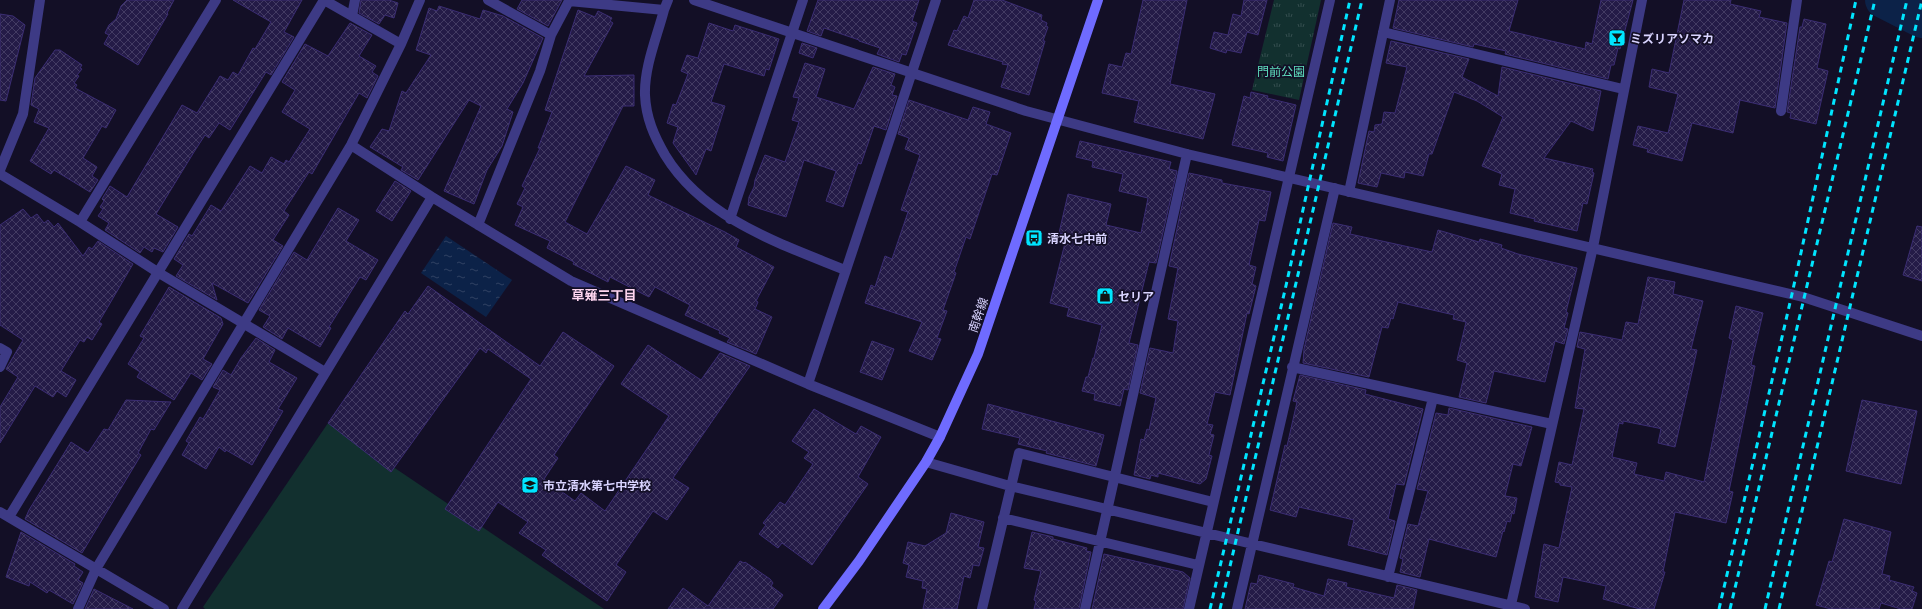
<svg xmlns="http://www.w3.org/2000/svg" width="1922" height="609" font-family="Mulish,'Noto Sans JP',sans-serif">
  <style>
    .grass { fill: #12302f }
    .park { fill: url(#park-tufts) }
    .water { fill: url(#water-ripples) }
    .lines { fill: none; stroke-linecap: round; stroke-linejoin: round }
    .river { stroke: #0c2248; stroke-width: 36 }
    .building { fill: url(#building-cross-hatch); stroke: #3b2d73 }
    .street { stroke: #3d3a85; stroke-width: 10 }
    .secondary { stroke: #6f6bff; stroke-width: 10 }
    .rail { stroke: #00e5ff; stroke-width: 3; stroke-dasharray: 6 5; stroke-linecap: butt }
    .labels { text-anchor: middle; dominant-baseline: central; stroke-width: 3.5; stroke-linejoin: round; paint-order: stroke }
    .poi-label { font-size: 12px; font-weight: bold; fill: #d9d4ff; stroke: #130f26; text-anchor: start }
    .park-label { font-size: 12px; fill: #5fe0c0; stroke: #130f26 }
    .street-label { font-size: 12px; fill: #d9d4ff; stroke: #130f26 }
    .neighbourhood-label { font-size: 13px; font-weight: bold; fill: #ffd6f0; stroke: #130f26 }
  </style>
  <defs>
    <pattern id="park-tufts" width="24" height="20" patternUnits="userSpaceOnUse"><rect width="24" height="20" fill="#12302f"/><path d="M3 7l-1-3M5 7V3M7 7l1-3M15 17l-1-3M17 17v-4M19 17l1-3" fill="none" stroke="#344d4e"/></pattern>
    <pattern id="water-ripples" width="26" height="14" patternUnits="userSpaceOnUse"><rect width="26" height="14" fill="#0c2248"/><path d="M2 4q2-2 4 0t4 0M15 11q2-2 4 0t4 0" fill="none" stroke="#2f4163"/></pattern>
    <pattern id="building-cross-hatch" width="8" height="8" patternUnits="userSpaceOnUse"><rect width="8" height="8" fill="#241b47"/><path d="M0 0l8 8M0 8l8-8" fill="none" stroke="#433b63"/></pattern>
  </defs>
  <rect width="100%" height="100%" fill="#130f26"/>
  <path class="grass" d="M328 423 604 609H205L203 607Z"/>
  <path class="park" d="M1274 0H1321L1299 100 1252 90Z"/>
  <path class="water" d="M446 236 512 280 486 317 421 273Z"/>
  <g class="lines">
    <path class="river" d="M1883 0 1922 20"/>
  </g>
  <path class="building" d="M127 0H174L167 13 168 14 138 65 104 44 109 35 105 33 109 25 116 19 121 6Z
    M233 0H302L284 32 294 37 271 75 266 72 230 130 219 123 209 138 205 135 194 152 156 214 178 227 163 252 154 248 152 252 144 247 140 253 105 230 109 223 98 216 103 209 100 207 104 201 102 199 110 186 127 197 182 105 197 113 220 76 228 80 233 72 238 75 253 48 255 49 271 22Z
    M361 0H389L398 3 394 18 385 15 379 24 359 13Z
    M522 0H562L548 26 517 9Z
    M818 0H919L912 21 917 23 906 55 902 54 899 62 877 54 880 48 859 41V40L824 28 821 36 807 31Z
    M974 0H1002L1042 15 1041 20 1047 23 1046 26 1048 27 1043 41H1045L1029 95 1001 87 1008 65 1002 64 1003 62 948 45 954 30 957 31 964 16 968 18Z
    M1143 0H1187L1170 84 1215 94 1203 139 1134 122 1139 101 1102 93 1109 64 1122 67 1126 53 1131 54Z
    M1244 0H1267L1258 35 1247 32 1241 53 1227 50 1226 53 1210 48 1214 32 1228 35 1233 14 1241 16Z
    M1399 0H1518L1509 31 1585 49 1586 42 1592 44 1601 0H1633L1620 49 1618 48 1614 65H1611L1608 79 1505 54 1506 51 1474 44 1473 47 1393 28Z
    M1684 0H1731L1730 4 1761 11 1759 17 1787 23 1775 108 1740 100 1733 133 1692 123 1682 161 1647 152 1648 149 1633 145 1638 126 1668 133 1678 94 1649 87 1652 69 1669 73Z
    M439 6 480 19 483 10 503 16 543 38 523 83 507 109 513 112 502 146 487 170 474 204 444 191 481 106 469 100 418 180 401 170 403 167 370 147 382 129 389 131 402 91 406 93 431 55 416 50 429 8 437 11Z
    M578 10 595 17 598 11 612 18 610 21 613 23 584 76 634 75V106H623L565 222 587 234 626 166 655 180 648 195 725 232 739 240 736 247 774 267 756 301 758 302 755 309 772 317 756 354 727 342 730 338 719 333 720 331 685 315 690 305 655 287 649 297 610 277 608 282 573 264 574 262 547 248 550 241 515 225 523 207 517 204 525 188 522 186 540 148H538L552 112 545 110Z
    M0 14 13 16 25 25 6 101 0 100Z
    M1804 19 1826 24 1817 68 1828 71 1816 124 1790 118 1791 113 1787 112 1800 27H1802Z
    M350 23 372 35 359 56 376 66 372 72 378 76 367 98 359 93 312 174 309 172 284 211 289 215 273 240 283 246 248 303 212 283 217 300 176 276 183 265 174 259 189 234 192 236 211 205 221 211 250 166 262 173 271 157 284 164 286 160 289 162 310 129 282 112 295 90 282 82 305 44 328 56Z
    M709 23 733 31 735 25 779 39 769 70 766 69 764 76 724 64 711 102 725 106 711 151 706 149 696 175 673 143 678 127 667 123 673 104 676 105 688 74 681 71 687 55 698 58Z
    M1391 41 1469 59 1462 77 1498 96 1502 67 1601 91 1593 131 1571 121 1544 158 1593 169 1592 172 1594 173 1587 204 1583 203 1577 231 1542 223 1534 221 1535 219 1510 213 1515 189 1499 185 1502 174 1482 166 1503 117 1477 101 1454 92 1432 154H1429L1423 176 1405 172 1404 178 1381 173 1377 187 1358 183 1369 131 1374 132 1375 125 1382 124 1384 112 1395 113 1407 67 1386 63Z
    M802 43 817 48 813 58 799 53Z
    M55 50H60L82 65 80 68 82 69 77 75 79 76 74 83 77 85 75 88 116 110 106 128 102 126 83 158 97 167 92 176 98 180 90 192 54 170 51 174 30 161 49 128 34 122 39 109 31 105 35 78Z
    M805 63 825 69 816 97 854 109 873 67 895 74 891 85 895 87 892 95 897 96 886 130 874 126 861 164 858 163 843 207 826 201 836 171 804 160 786 217 748 205 749 197 754 187 755 180 765 155 785 162 799 122 792 120 799 98 793 97Z
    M1251 92 1268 96 1267 98 1296 105 1283 161 1267 157 1268 153 1232 145 1244 96 1250 98Z
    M909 100 968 120 973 107 990 112 986 124 1011 133 997 175 992 174 970 239 966 237 954 272 956 273 943 310 947 311 937 338 941 339 932 360 909 351 922 322 865 303 871 285 875 287 885 256 892 259 908 212 901 210 920 155 905 149 909 138 898 134Z
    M1080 141 1171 162 1169 169 1177 171 1156 263 1149 262 1129 343 1138 345 1128 390 1124 389 1120 406 1094 400 1095 394 1082 391 1086 377H1088L1093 358H1094L1102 325 1067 316 1069 308 1050 303 1067 235 1059 233 1068 194 1111 204 1106 225 1141 233 1148 198 1119 191 1123 174 1092 167 1093 161 1076 157Z
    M1189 173 1222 180V183L1271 192 1265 221 1259 220 1249 265 1256 267 1252 284 1256 286 1249 314 1247 313 1230 395 1215 392 1207 424 1213 425 1210 434 1214 435 1209 455 1212 456 1206 479 1200 484 1158 473V477L1151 475 1150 479 1134 475 1141 439 1144 440 1147 429 1149 430 1156 398 1140 393 1150 348 1173 353 1178 321 1168 319 1178 268 1169 266Z
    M395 181 411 191 392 221 376 211Z
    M338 208 359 220 346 241 378 260 366 280 360 277 329 327 331 328 320 347 288 328 282 339 263 327 270 316 259 310 294 252 307 260Z
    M23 209 31 218 37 214 44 223 48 220 54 227 58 223 83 256 89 247 92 249 98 241 133 264 99 322 102 324 92 340 87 337 84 342 80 340 61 371 76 380 66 397 57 391 53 397 35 386 0 443V407L18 377 6 369 23 340 0 325V225Z
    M1333 223 1352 227 1350 234 1432 252 1438 230 1479 242 1480 239 1502 245 1501 248 1518 254 1577 268 1566 312 1568 313 1564 328 1568 329 1564 344 1555 341 1545 382 1494 371 1486 403 1459 397 1467 363 1457 360 1466 322 1453 319 1454 315 1398 302 1393 319 1391 318 1388 328 1382 327 1369 377 1303 363 1304 349Z
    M1917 226 1922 227V281L1903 275Z
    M1648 277 1675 282 1673 294 1703 301 1691 349 1697 350 1675 447 1658 443 1661 429 1658 428 1623 421V424L1619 423 1612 457 1637 463 1634 474 1664 481 1666 472 1704 482 1733 340 1729 338 1736 306 1763 313 1751 365 1755 366 1729 491 1733 492 1726 523 1675 512 1663 572H1665L1654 609H1640L1603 599 1606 586 1563 577 1558 602 1535 597 1544 544 1559 548 1572 487 1560 485V483L1555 482 1559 462 1572 465 1584 409 1575 408 1585 349 1577 347 1580 332 1622 340 1626 322 1638 324Z
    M428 286 540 366 563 332 614 366 554 455 558 458 544 479 575 501 581 493 605 511 669 416 621 384 648 345 701 380 720 353 750 366 673 478 689 488 667 520 653 511 616 565 626 572 607 601 542 555 546 550 519 533 528 522 498 502 479 531 445 509 531 379 488 349 486 353 480 348 391 472 328 423 405 311 408 314Z
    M169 287 221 318 223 324 203 359 212 364 202 380 191 373 174 400 137 377 140 372 128 364 144 338 140 336Z
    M256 338 275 350 269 362 297 378 278 409 283 411 252 465 226 450 225 452 219 447 206 469 182 455 189 443 186 441 200 417 203 419 220 390 213 387 223 370 231 375 241 358Z
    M872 341 894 349 882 380 860 372Z
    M1300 375 1366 390 1365 394 1423 409 1404 485 1396 484 1388 519 1395 521 1387 555 1348 545 1354 520 1299 507 1296 517 1270 510 1285 445 1287 446 1297 402 1293 401Z
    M126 400 171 402 154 430 151 429 138 453 141 455 82 553 25 519 29 510 71 442 88 453 104 429 108 430Z
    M1862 400 1917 411 1901 484 1846 471Z
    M988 404 1104 435 1096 466 1046 453 1047 451 1018 444 1020 438 982 429Z
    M1449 408 1532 427 1521 466 1513 464 1505 496 1517 498 1514 514 1512 513 1510 522 1507 521 1504 532 1503 531 1496 557 1429 539 1420 577 1400 572 1403 559 1400 558 1408 524 1418 526 1428 491 1417 489 1436 413 1448 415Z
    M814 409 856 434 861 426 881 437 858 477 868 484 812 565 782 543 778 548 759 534 766 525 763 523 780 502 785 505 813 464 804 458 809 452 792 441Z
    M951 513 984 522 978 547 984 548 979 566 973 565 970 578 964 576 957 609H923L927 589 922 588 923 581 906 577 909 565 903 563 908 542 925 546 946 533Z
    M1844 519 1891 532 1882 574 1890 576 1889 580 1914 587 1912 591 1917 593 1912 609H1901L1881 603 1879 609H1831L1816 605 1829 561 1832 562Z
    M21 532 75 564 74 566 83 572 78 580 83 583 73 604 49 590 47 593 30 582 29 586 6 577Z
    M1032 532 1053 537V539L1087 548 1086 551 1091 552 1079 609H1034L1036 601 1034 600 1041 571 1024 568Z
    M1104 554 1183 572 1190 578 1183 609H1092Z
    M740 561 744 563 745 562 770 579 773 583 771 586 783 595 773 609H668L683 588 708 606Z
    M1259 575 1294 584 1293 587 1324 596 1328 579 1347 583 1346 587 1394 598 1397 585 1417 590 1413 609H1245L1251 583 1257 584Z
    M94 589 133 609H85Z"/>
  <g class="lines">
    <path class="street" d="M324 0 401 44
      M488 0 551 35
      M668 0 664 10C657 37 644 67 645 95 646 118 654 136 665 155 704 219 779 243 845 270
      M694 0 1026 111 1187 154 1803 297 1922 336
      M352 16 355 0
      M1383 32 1623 89
      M1781 111 1797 0
      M351 145 432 197 571 281 808 384 940 437
      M0 170 23 114 40 0
      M0 174 80 222 159 273 325 372
      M1349 192 1390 0
      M730 219 803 0
      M80 222 216 0
      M478 225 540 71 551 35 569 1 664 10
      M0 348 7 352 0 367
      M1292 367 1552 424
      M808 384 936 0
      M926 462 1010 486 1525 609
      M0 512 164 609
      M9 517 324 0
      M1003 518 1198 565
      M1388 577 1433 398
      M78 609 96 569 351 145 401 44 420 0
      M182 609 432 197
      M982 609 1019 453 1213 502
      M1085 609 1187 154
      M1189 609 1330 0
      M1237 609 1335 188
      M1510 609 1593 247 1642 0"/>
    <path class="secondary" d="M823 609 859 561 926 462 940 437 978 354 1098 0"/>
    <path class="rail" d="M1210 609 1285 290 1350 0
      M1220 609 1362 0
      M1719 609 1792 294 1856 0
      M1730 609 1875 0
      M1765 609 1907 0
      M1779 609 1922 0"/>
  </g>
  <defs>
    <g id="bar-square" transform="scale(0.9)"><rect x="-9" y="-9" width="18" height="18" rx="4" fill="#00e5ff" stroke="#130f26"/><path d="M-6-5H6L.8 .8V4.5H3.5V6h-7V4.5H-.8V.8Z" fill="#111"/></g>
    <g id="bus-square" transform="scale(0.9)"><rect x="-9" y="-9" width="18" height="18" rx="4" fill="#00e5ff" stroke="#130f26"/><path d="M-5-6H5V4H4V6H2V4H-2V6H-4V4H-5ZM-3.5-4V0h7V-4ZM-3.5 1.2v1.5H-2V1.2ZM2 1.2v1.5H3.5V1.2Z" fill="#111"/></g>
    <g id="shop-square" transform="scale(0.9)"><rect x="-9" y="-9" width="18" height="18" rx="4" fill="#00e5ff" stroke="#130f26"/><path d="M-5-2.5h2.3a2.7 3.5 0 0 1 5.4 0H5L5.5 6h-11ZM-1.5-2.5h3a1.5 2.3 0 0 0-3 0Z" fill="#111"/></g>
    <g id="school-square" transform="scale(0.9)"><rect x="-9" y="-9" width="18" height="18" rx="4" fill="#00e5ff" stroke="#130f26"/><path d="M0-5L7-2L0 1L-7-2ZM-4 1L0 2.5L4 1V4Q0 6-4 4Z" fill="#111"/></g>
  </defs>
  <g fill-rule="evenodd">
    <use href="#bar-square" x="1617" y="38"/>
    <use href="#bus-square" x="1034" y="238"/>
    <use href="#shop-square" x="1105" y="296"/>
    <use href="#school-square" x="530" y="485"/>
  </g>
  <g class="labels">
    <g class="poi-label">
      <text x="1630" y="38">ミズリアソマカ</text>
      <text x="1047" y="238">清水七中前</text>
      <text x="1118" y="296">セリア</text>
      <text x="543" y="485">市立清水第七中学校</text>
    </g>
    <g class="park-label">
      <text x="1281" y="71">門前公園</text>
    </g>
    <g class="street-label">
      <text transform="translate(978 315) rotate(-71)">南幹線</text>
    </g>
    <g class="neighbourhood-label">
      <text x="604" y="295">草薙三丁目</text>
    </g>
  </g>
</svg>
